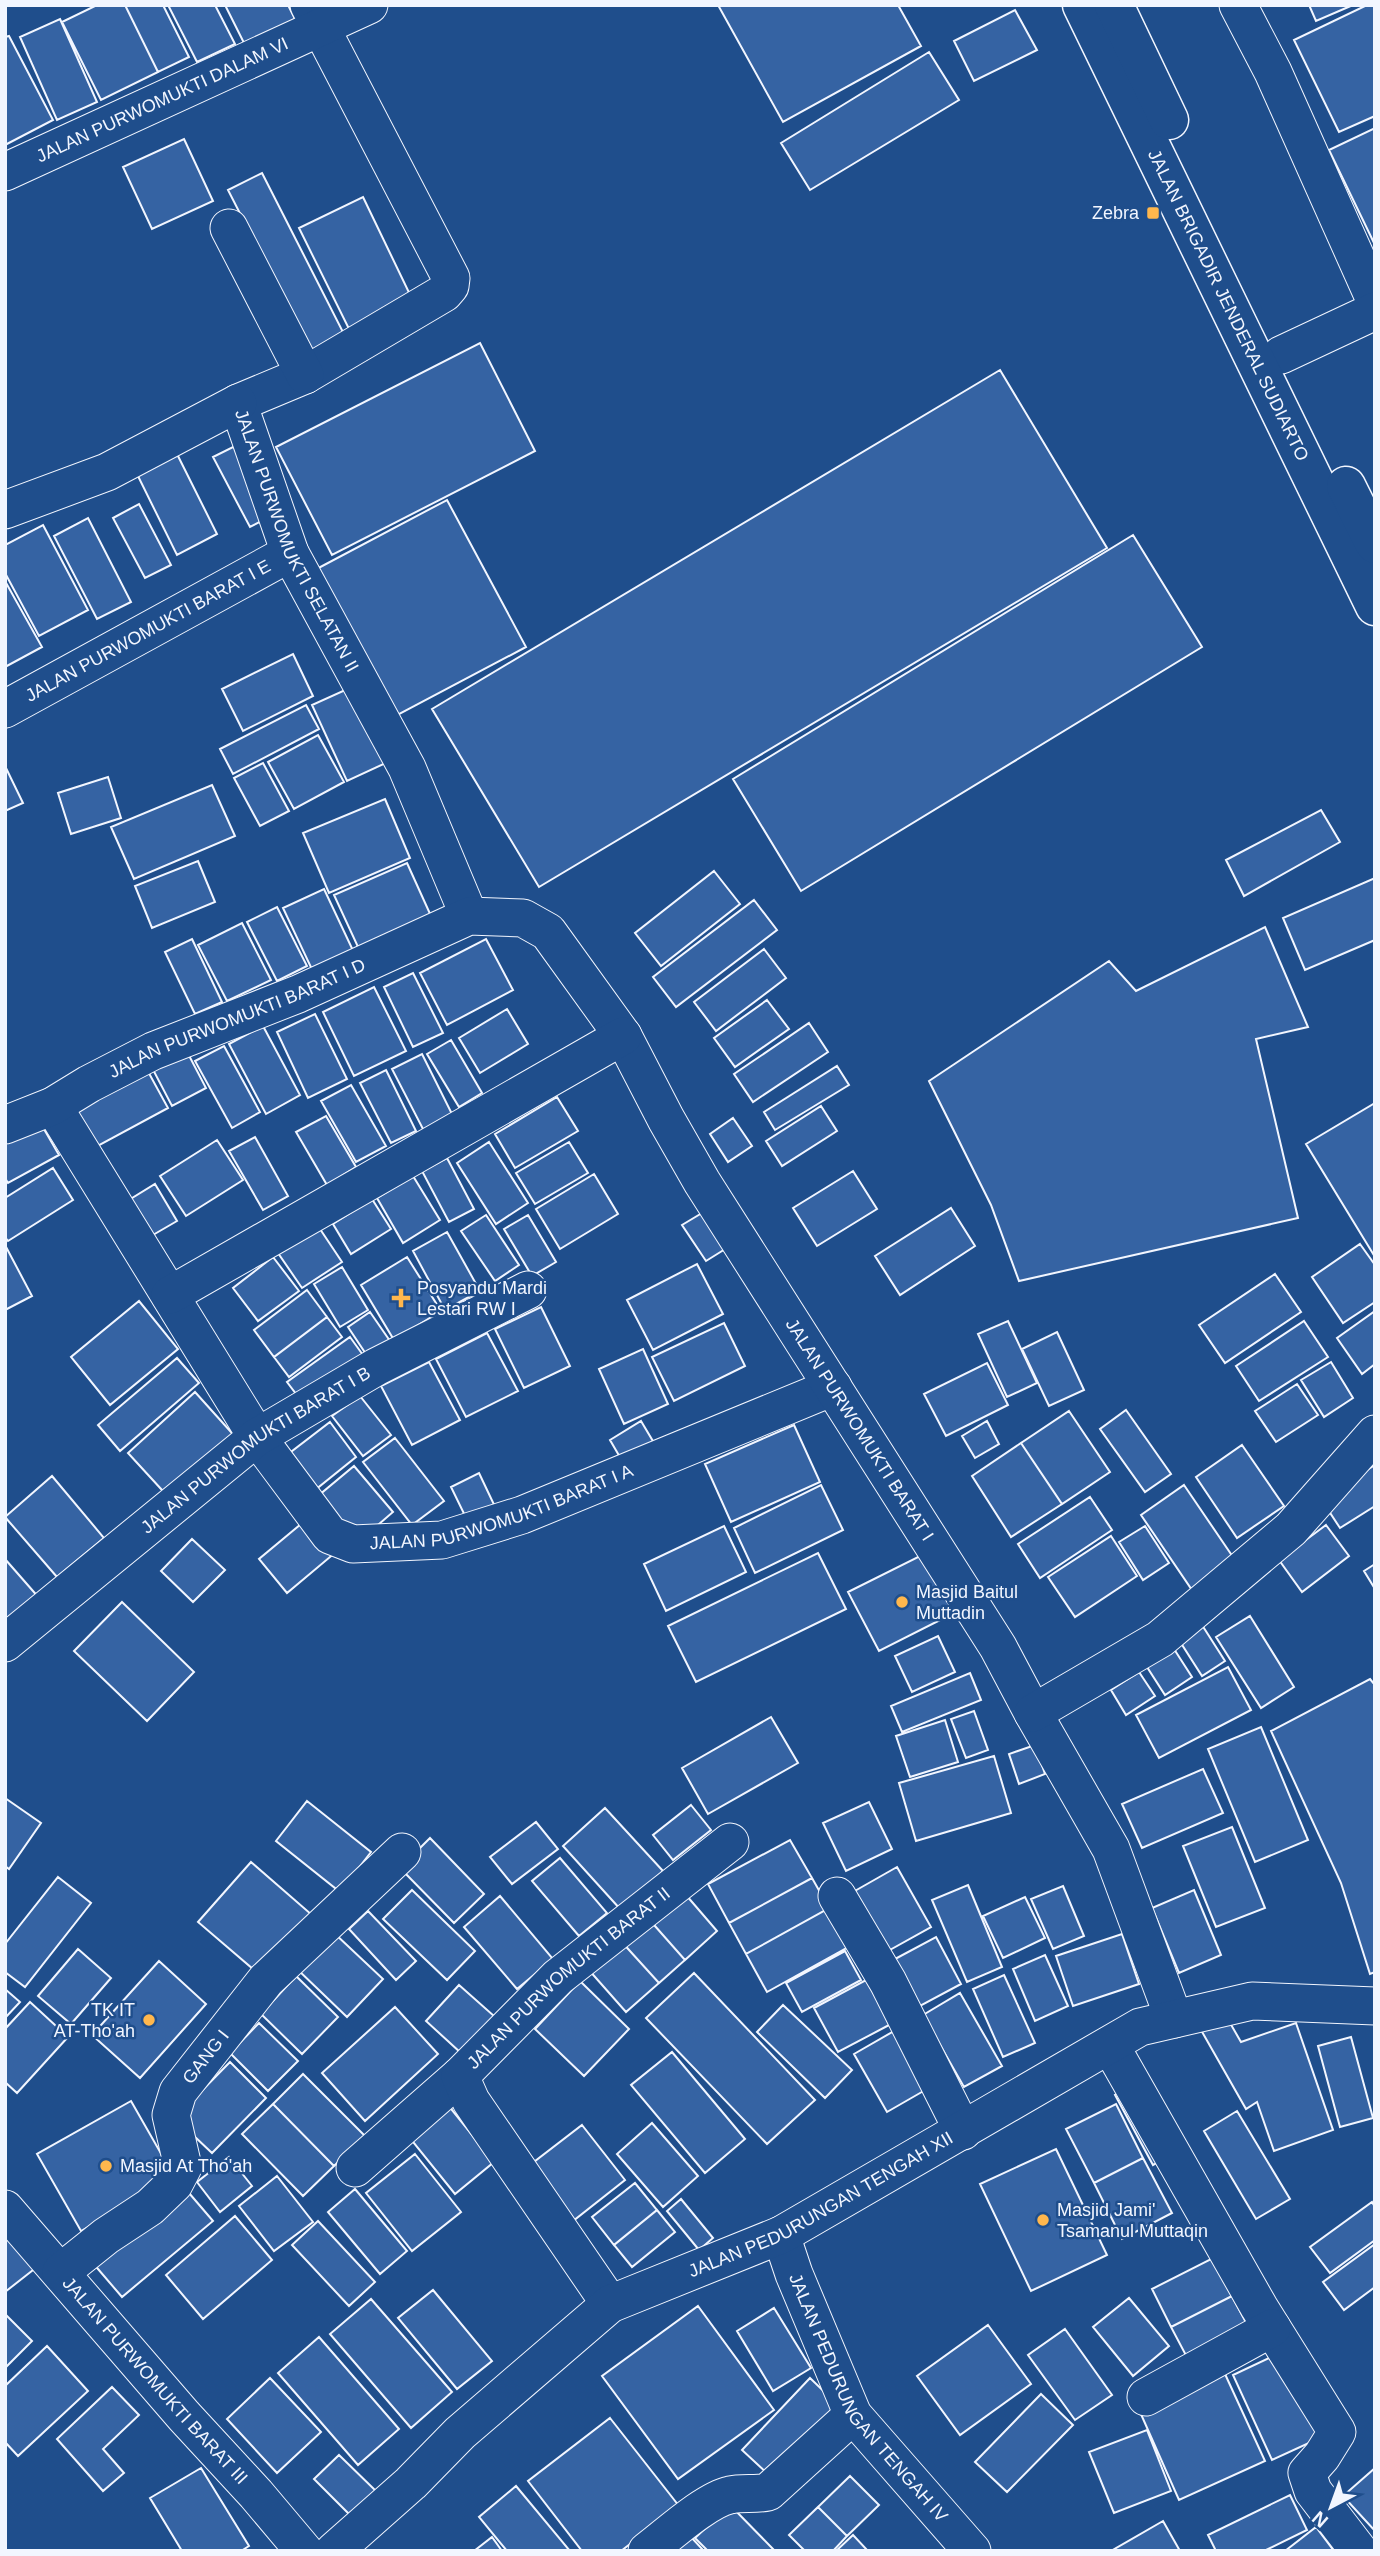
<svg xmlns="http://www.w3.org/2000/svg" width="1380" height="2556" font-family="Helvetica,sans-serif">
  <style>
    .building { fill: #3563a3; stroke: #f2f6ff; stroke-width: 2 }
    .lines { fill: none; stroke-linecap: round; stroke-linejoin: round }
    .minor-casing { stroke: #f2f6ff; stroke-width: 39 }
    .primary-casing { stroke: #f2f6ff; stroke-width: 41 }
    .minor { stroke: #1f4e8c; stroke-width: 37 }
    .primary { stroke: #1f4e8c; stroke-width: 38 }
    .poi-dot { fill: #ffb74d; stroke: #1f4e8c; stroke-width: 2.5 }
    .labels { text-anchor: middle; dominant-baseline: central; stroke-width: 5; stroke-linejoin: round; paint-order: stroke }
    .street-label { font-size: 18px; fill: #f2f6ff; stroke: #1f4e8c }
    .poi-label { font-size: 18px; fill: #f2f6ff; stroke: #1f4e8c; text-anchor: start }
  </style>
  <rect width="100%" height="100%" fill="#1f4e8c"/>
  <path class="building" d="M97 5H125L158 72 101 100 62 22Z
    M125 5H163L189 57 158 72Z
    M168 5H215L235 44 197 62Z
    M225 5H288L301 31 250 55Z
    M718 5H898L921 46 783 122Z
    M1309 5H1353L1316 21Z
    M1367 5H1375V116L1339 132 1294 40Z
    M1015 10 1037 50 974 81 954 41Z
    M60 19 97 102 57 120 20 37Z
    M9 36 53 120 5 145V37Z
    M929 52 959 100 810 190 781 143Z
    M1375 128V245L1329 150Z
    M184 139 213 201 152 229 123 167Z
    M262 173 346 338 313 356 228 190Z
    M363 197 415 305 352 335 299 228Z
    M480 343 535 451 332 555 276 447Z
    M1000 370 1107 548 539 887 432 709Z
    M235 446 273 515 250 527 213 457Z
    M174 448 217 534 177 555 134 468Z
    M447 500 526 647 388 720 309 573Z
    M139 504 171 565 145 578 113 518Z
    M88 518 131 602 97 619 54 536Z
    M43 525 88 610 39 636 5 573V545Z
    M1133 535 1202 647 801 891 733 779Z
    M5 581 42 647 5 667Z
    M293 654 313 696 243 731 222 689Z
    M354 686 390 761 347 781 312 705Z
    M306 705 319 729 233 774 220 749Z
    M318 735 344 782 294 809 268 762Z
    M263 763 289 811 260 826 234 778Z
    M5 766 23 803 5 811Z
    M108 777 121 818 71 834 58 793Z
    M212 785 235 836 134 879 111 827Z
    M385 799 410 858 329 893 303 833Z
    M1321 810 1340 842 1244 896 1226 860Z
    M198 861 215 902 152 928 135 886Z
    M407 863 436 927 364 960 334 895Z
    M714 871 740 904 661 966 635 933Z
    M1375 878V940L1305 970 1283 918Z
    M324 889 357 959 316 978 283 908Z
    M754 900 777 930 676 1007 653 977Z
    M277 907 307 966 277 981 247 922Z
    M242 923 271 980 227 1001 198 945Z
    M1265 927 1308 1027 1256 1039 1298 1218 1019 1281 991 1205 929 1081 1109 961 1136 991Z
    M192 939 222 1002 195 1014 165 952Z
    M486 939 513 990 447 1025 420 973Z
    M764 949 786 978 716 1031 694 1002Z
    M413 973 443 1033 413 1047 384 987Z
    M374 987 406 1051 354 1076 323 1012Z
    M767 1000 789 1029 735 1067 714 1038Z
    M507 1009 528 1044 480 1073 459 1038Z
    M315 1014 347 1079 308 1098 277 1032Z
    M809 1023 828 1052 753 1102 734 1074Z
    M263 1026 300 1095 266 1114 229 1044Z
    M451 1040 482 1093 459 1107 427 1054Z
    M183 1044 206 1088 172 1106 149 1062Z
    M224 1046 260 1112 232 1128 195 1061Z
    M422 1054 453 1116 424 1131 392 1069Z
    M145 1066 168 1108 94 1148 71 1106Z
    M837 1066 849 1085 775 1130 764 1112Z
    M386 1070 416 1131 391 1143 360 1083Z
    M351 1085 386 1146 356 1162 321 1101Z
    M557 1097 578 1131 515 1168 495 1134Z
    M1375 1103V1257L1306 1144Z
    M821 1106 837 1131 782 1166 766 1141Z
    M326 1116 356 1167 327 1185 296 1132Z
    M37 1117 59 1155 8 1183 5 1178V1135Z
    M733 1118 752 1146 728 1162 710 1134Z
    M255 1137 288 1196 263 1210 229 1151Z
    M217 1140 243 1180 186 1216 160 1176Z
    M489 1142 528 1203 496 1224 457 1163Z
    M569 1142 588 1173 535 1204 516 1173Z
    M447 1158 474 1209 449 1222 422 1171Z
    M53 1168 73 1200 8 1241 5 1237V1198Z
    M853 1171 877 1209 817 1246 793 1208Z
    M594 1174 618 1214 560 1249 536 1209Z
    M413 1176 440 1220 403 1243 377 1198Z
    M155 1184 177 1221 146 1239 124 1203Z
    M372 1199 391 1229 351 1254 333 1224Z
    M951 1208 975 1246 900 1295 875 1256Z
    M707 1210 730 1246 706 1261 682 1225Z
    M486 1215 519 1265 495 1281 461 1231Z
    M528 1215 556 1262 532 1276 504 1229Z
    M318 1226 342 1262 302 1288 278 1253Z
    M447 1232 480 1291 445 1310 413 1251Z
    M1360 1244 1375 1265V1302L1343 1323 1312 1277Z
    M5 1245 32 1296 5 1310Z
    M273 1257 299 1291 258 1321 233 1288Z
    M407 1257 441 1311 394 1340 361 1285Z
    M697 1264 723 1314 653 1350 627 1300Z
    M342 1267 368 1310 340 1327 314 1284Z
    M1275 1274 1301 1312 1225 1363 1199 1325Z
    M307 1290 327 1317 274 1357 254 1330Z
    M139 1301 178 1349 110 1405 71 1357Z
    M541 1307 570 1366 524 1388 495 1329Z
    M1375 1311V1364L1362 1374 1337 1338Z
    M370 1312 390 1341 368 1357 348 1327Z
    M327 1317 342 1337 289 1377 274 1357Z
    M1008 1321 1037 1383 1007 1397 978 1334Z
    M1304 1321 1328 1357 1259 1401 1236 1366Z
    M724 1323 745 1366 674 1401 652 1357Z
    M1057 1332 1084 1390 1049 1406 1022 1349Z
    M487 1333 518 1391 466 1417 436 1359Z
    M350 1337 368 1362 306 1407 287 1382Z
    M643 1349 668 1404 624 1424 599 1369Z
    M177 1358 199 1383 120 1451 98 1425Z
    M429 1362 460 1420 412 1445 381 1386Z
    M1331 1362 1353 1398 1324 1417 1301 1380Z
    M987 1363 1008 1405 946 1436 924 1394Z
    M1297 1384 1318 1415 1276 1442 1255 1411Z
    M195 1392 240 1442 173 1502 128 1453Z
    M360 1396 391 1435 363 1456 332 1416Z
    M1126 1410 1171 1474 1145 1492 1100 1429Z
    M1069 1411 1110 1472 1062 1504 1021 1443Z
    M641 1421 660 1453 628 1471 610 1440Z
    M987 1421 999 1444 975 1458 962 1436Z
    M330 1422 356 1457 315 1490 287 1455Z
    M794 1425 820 1482 731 1522 705 1464Z
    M395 1438 444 1501 412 1525 363 1462Z
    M1021 1443 1062 1504 1011 1537 972 1476Z
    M1242 1445 1284 1506 1237 1538 1196 1477Z
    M1375 1465V1506L1340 1528 1321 1499Z
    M354 1466 393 1512 357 1543 318 1496Z
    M479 1473 498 1513 470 1526 451 1487Z
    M52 1476 104 1538 57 1577 5 1517Z
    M821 1485 843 1530 755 1573 734 1528Z
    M1184 1485 1235 1560 1192 1590 1141 1515Z
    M1090 1497 1112 1530 1040 1578 1018 1544Z
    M307 1519 336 1552 287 1593 259 1559Z
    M1326 1525 1349 1556 1302 1592 1279 1560Z
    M724 1526 746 1572 666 1611 644 1564Z
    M1145 1526 1169 1563 1143 1580 1119 1542Z
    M1111 1536 1137 1576 1075 1617 1048 1577Z
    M192 1539 225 1570 193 1602 161 1571Z
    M818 1553 846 1609 696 1682 668 1626Z
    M926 1553 956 1612 879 1651 848 1592Z
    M5 1559 40 1599 5 1629Z
    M1375 1564V1589L1364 1571Z
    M122 1602 194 1672 147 1721 74 1651Z
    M1250 1616 1294 1687 1261 1708 1216 1637Z
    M1202 1625 1225 1661 1202 1676 1179 1640Z
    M938 1636 955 1672 912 1692 895 1656Z
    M1174 1649 1192 1677 1165 1695 1147 1667Z
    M1228 1667 1251 1710 1159 1758 1136 1715Z
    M1139 1672 1155 1696 1126 1715 1111 1690Z
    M970 1673 981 1700 902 1732 891 1706Z
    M1370 1679 1375 1685V1972L1370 1974 1341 1883 1271 1731Z
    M974 1711 988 1750 966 1758 951 1719Z
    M771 1717 798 1763 708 1814 682 1768Z
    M945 1720 958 1762 910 1777 896 1736Z
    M1261 1727 1308 1840 1255 1862 1208 1749Z
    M1035 1745 1045 1774 1019 1784 1009 1754Z
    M994 1756 1011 1813 916 1841 899 1783Z
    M1203 1769 1223 1813 1142 1848 1122 1804Z
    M5 1798 41 1823 9 1869 5 1866Z
    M307 1801 371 1852 340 1892 276 1841Z
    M869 1802 892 1849 846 1871 823 1823Z
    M691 1805 711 1830 673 1860 653 1835Z
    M605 1808 663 1871 621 1910 563 1846Z
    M536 1822 558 1849 512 1884 490 1857Z
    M1232 1827 1265 1908 1216 1927 1183 1846Z
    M430 1838 484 1894 454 1923 400 1868Z
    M790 1840 812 1878 729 1923 708 1884Z
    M560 1858 607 1913 579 1936 532 1881Z
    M251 1862 312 1915 260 1975 198 1922Z
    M897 1867 931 1927 888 1951 853 1892Z
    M58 1877 91 1903 25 1987 5 1972V1944Z
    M812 1878 829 1908 746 1954 729 1923Z
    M968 1885 1002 1967 967 1982 932 1900Z
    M1063 1886 1084 1936 1053 1949 1031 1899Z
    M680 1888 717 1931 685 1960 647 1917Z
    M412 1890 475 1951 447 1980 383 1919Z
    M1194 1890 1221 1955 1179 1973 1152 1908Z
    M500 1896 553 1959 517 1989 464 1927Z
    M1025 1897 1045 1938 1003 1958 983 1916Z
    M829 1908 850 1946 767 1992 746 1954Z
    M368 1911 416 1961 396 1980 349 1929Z
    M647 1917 685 1960 659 1983 620 1940Z
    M333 1932 383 1979 347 2017 297 1969Z
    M1122 1934 1139 1984 1073 2006 1056 1956Z
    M936 1937 961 1984 920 2006 895 1959Z
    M620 1940 659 1983 626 2012 588 1969Z
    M78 1949 111 1978 71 2024 38 1996Z
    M845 1951 861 1980 802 2012 786 1983Z
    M1045 1955 1068 2006 1035 2021 1013 1969Z
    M159 1961 206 2004 140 2078 92 2035Z
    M694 1973 815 2100 767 2144 646 2018Z
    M1004 1975 1035 2043 1003 2057 973 1989Z
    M296 1976 338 2017 302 2054 261 2014Z
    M866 1980 891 2024 838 2052 814 2008Z
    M580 1981 629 2029 584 2076 535 2029Z
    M459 1985 494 2016 461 2053 426 2021Z
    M5 1989 20 2002 5 2018Z
    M960 1993 1002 2066 964 2087 923 2015Z
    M30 2002 68 2037 17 2093 5 2082V2029Z
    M783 2005 852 2070 825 2098 757 2032Z
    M395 2007 438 2054 365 2121 322 2073Z
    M1226 2016 1241 2042 1296 2023 1333 2130 1274 2151 1257 2102 1246 2109 1201 2030Z
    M259 2023 298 2061 268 2091 230 2053Z
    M894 2031 927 2089 887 2112 854 2054Z
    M1351 2037 1373 2118 1340 2127 1318 2046Z
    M672 2052 745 2139 705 2173 631 2085Z
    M230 2062 266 2098 212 2153 175 2118Z
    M303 2074 365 2136 334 2166 273 2104Z
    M1129 2087 1168 2156 1153 2165 1115 2095Z
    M131 2101 175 2178 81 2231 37 2154Z
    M273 2104 334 2166 303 2196 242 2134Z
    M1116 2104 1143 2158 1094 2183 1066 2129Z
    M448 2105 494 2162 455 2194 409 2137Z
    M1237 2111 1290 2199 1256 2219 1204 2131Z
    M652 2123 698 2176 663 2207 617 2154Z
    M582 2125 625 2180 573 2221 530 2165Z
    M1056 2149 1107 2255 1031 2291 980 2184Z
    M415 2154 461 2212 412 2251 366 2193Z
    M229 2157 252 2186 220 2212 197 2182Z
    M1143 2158 1172 2213 1122 2239 1094 2183Z
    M277 2176 313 2222 274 2251 239 2206Z
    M635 2183 657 2210 614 2245 592 2217Z
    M183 2186 213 2221 122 2297 92 2262Z
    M355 2189 407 2251 380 2274 328 2212Z
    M681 2199 713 2238 699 2250 667 2211Z
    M1372 2202 1375 2207V2240L1330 2273 1310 2247Z
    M657 2210 675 2232 632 2267 614 2245Z
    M235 2216 272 2260 203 2319 166 2275Z
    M318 2221 375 2282 349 2306 292 2245Z
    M5 2229 42 2263 5 2292Z
    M1375 2244V2287L1344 2310 1323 2282Z
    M1213 2258 1232 2296 1171 2327 1152 2289Z
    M433 2290 492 2361 457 2389 398 2318Z
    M1232 2296 1251 2332 1190 2363 1171 2327Z
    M1129 2298 1169 2346 1133 2376 1093 2327Z
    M371 2299 452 2392 411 2428 330 2334Z
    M698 2306 774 2410 678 2479 602 2376Z
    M774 2308 811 2368 773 2391 737 2331Z
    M5 2314 32 2341 5 2368Z
    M988 2325 1031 2384 960 2435 917 2376Z
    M1065 2329 1112 2395 1075 2420 1028 2355Z
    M319 2337 399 2429 358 2465 278 2373Z
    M47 2346 88 2391 18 2456 5 2442V2386Z
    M1282 2352 1322 2437 1272 2460 1233 2375Z
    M1225 2374 1265 2461 1179 2500 1140 2412Z
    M270 2378 321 2432 277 2473 227 2419Z
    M810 2378 837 2404 769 2475 742 2450Z
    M112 2387 139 2415 103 2449 124 2473 103 2491 57 2439Z
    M1041 2394 1073 2425 1007 2492 975 2462Z
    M610 2418 679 2506 621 2551H582L528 2481Z
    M1147 2430 1171 2491 1114 2513 1089 2452Z
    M339 2455 377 2492 352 2517 314 2479Z
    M201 2468 249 2546 241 2551H182L150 2498Z
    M1375 2468V2531L1343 2496Z
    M850 2476 879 2505 847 2536 818 2507Z
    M516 2486 570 2551H507L479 2517Z
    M1290 2495 1307 2530 1264 2551H1216L1208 2535Z
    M730 2505 775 2551H708L695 2538Z
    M818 2507 847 2536 833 2551H805L789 2535Z
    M1163 2521 1180 2551H1111Z
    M1316 2527 1334 2551H1285Z
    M853 2535 868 2551H836Z
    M690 2536 704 2551H674Z
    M492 2537 502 2551H474Z"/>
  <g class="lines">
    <g class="minor-casing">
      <g id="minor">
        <path id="s1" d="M309 5 451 278 450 286 444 293 305 375 238 403 290 553 407 768 469 916"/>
        <path d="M1238 5 1273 72 1375 300"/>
        <path id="s2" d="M5 172 369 5"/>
        <path d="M229 228 305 375"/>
        <path d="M1281 355 1375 311"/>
        <path d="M5 510 107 472 238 403"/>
        <path id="s3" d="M5 709 290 553"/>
        <path id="s4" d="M53 1106 257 1437 330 1535 353 1544 442 1540 522 1515 833 1387"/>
        <path id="s5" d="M5 1125 53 1106 89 1084 153 1051 298 994 469 916 523 918 548 932 623 1036 666 1119 702 1182 998 1647 1033 1713 1111 1849 1174 2019"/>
        <path d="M170 1295 623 1036"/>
        <path id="s6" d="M5 1643 257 1437 376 1367 528 1290"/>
        <path d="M1033 1713 1160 1639 1291 1529 1375 1434"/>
        <path d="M837 1896 888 1982 963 2131"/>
        <path d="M1110 2045 1259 2307 1337 2432 1322 2456 1307 2473 1313 2491 1359 2551"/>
        <path d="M355 2168 460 2076"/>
        <path id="s7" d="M5 2209 184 2416 256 2494 304 2551"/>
        <path id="s8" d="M781 2235 794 2274 853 2415 972 2551"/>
        <path id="s9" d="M61 2272 106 2236 150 2207 174 2184 183 2167 171 2115 178 2092 266 1980 402 1852"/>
        <path id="s10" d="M610 2304 471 2101 460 2076 558 1977 730 1842"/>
        <path d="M1146 2397 1272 2328"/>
        <path id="s11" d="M334 2551 411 2483 460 2433 610 2304 781 2235 1140 2027 1252 2001 1375 2006"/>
        <path d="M647 2551C667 2536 706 2500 730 2495 742 2492 755 2495 768 2492L853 2415"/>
      </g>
    </g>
    <g class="primary-casing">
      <g id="primary">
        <path id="s12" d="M1082 5 1375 606"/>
        <path d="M1114 5 1169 120"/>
        <path d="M1346 486 1375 544"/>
      </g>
    </g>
    <use href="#minor" class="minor"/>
    <use href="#primary" class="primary"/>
  </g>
  <g class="poi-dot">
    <rect x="1146" y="206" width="14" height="14" rx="3.5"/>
    <path d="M397.5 1287.5h7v7h7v7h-7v7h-7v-7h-7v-7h7z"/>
    <circle cx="902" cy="1602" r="7"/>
    <circle cx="149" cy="2020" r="7"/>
    <circle cx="106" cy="2166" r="7"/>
    <circle cx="1043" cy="2220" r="7"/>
  </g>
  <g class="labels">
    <g class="street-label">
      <text stroke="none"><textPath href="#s2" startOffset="173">JALAN PURWOMUKTI DALAM VI</textPath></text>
      <text stroke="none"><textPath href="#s12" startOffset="334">JALAN BRIGADIR JENDERAL SUDIARTO</textPath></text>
      <text stroke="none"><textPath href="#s1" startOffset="709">JALAN PURWOMUKTI SELATAN II</textPath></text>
      <text stroke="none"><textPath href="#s3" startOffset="163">JALAN PURWOMUKTI BARAT I E</textPath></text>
      <text stroke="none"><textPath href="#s5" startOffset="256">JALAN PURWOMUKTI BARAT I D</textPath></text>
      <text stroke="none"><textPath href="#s5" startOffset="1180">JALAN PURWOMUKTI BARAT I</textPath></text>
      <text stroke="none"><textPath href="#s6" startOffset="317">JALAN PURWOMUKTI BARAT I B</textPath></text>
      <text stroke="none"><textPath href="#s4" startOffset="690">JALAN PURWOMUKTI BARAT I A</textPath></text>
      <text stroke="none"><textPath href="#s10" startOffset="420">JALAN PURWOMUKTI BARAT II</textPath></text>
      <text stroke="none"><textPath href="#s9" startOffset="285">GANG I</textPath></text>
      <text stroke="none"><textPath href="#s11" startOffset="604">JALAN PEDURUNGAN TENGAH XII</textPath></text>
      <text stroke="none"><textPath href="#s7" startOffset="228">JALAN PURWOMUKTI BARAT III</textPath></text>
      <text stroke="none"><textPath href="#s8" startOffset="187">JALAN PEDURUNGAN TENGAH IV</textPath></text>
    </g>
    <g class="poi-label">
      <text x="1139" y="213" text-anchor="end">Zebra</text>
      <text x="417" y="1288">Posyandu Mardi<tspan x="417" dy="21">Lestari RW I</tspan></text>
      <text x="916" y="1592">Masjid Baitul<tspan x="916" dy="21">Muttadin</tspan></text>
      <text x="135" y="2010" text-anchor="end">TK IT<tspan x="135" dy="21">AT-Tho'ah</tspan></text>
      <text x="120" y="2166">Masjid At Tho'ah</text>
      <text x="1057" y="2210">Masjid Jami'<tspan x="1057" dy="21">Tsamanul Muttaqin</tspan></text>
    </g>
  </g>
  <rect width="1380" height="2556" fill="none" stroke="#f2f6ff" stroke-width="14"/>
  <g transform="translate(1331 2507) rotate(221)" stroke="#1f4e8c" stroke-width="5" paint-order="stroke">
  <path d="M0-5L12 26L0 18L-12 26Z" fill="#f2f6ff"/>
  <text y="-10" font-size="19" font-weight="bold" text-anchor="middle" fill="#f2f6ff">N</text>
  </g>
</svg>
